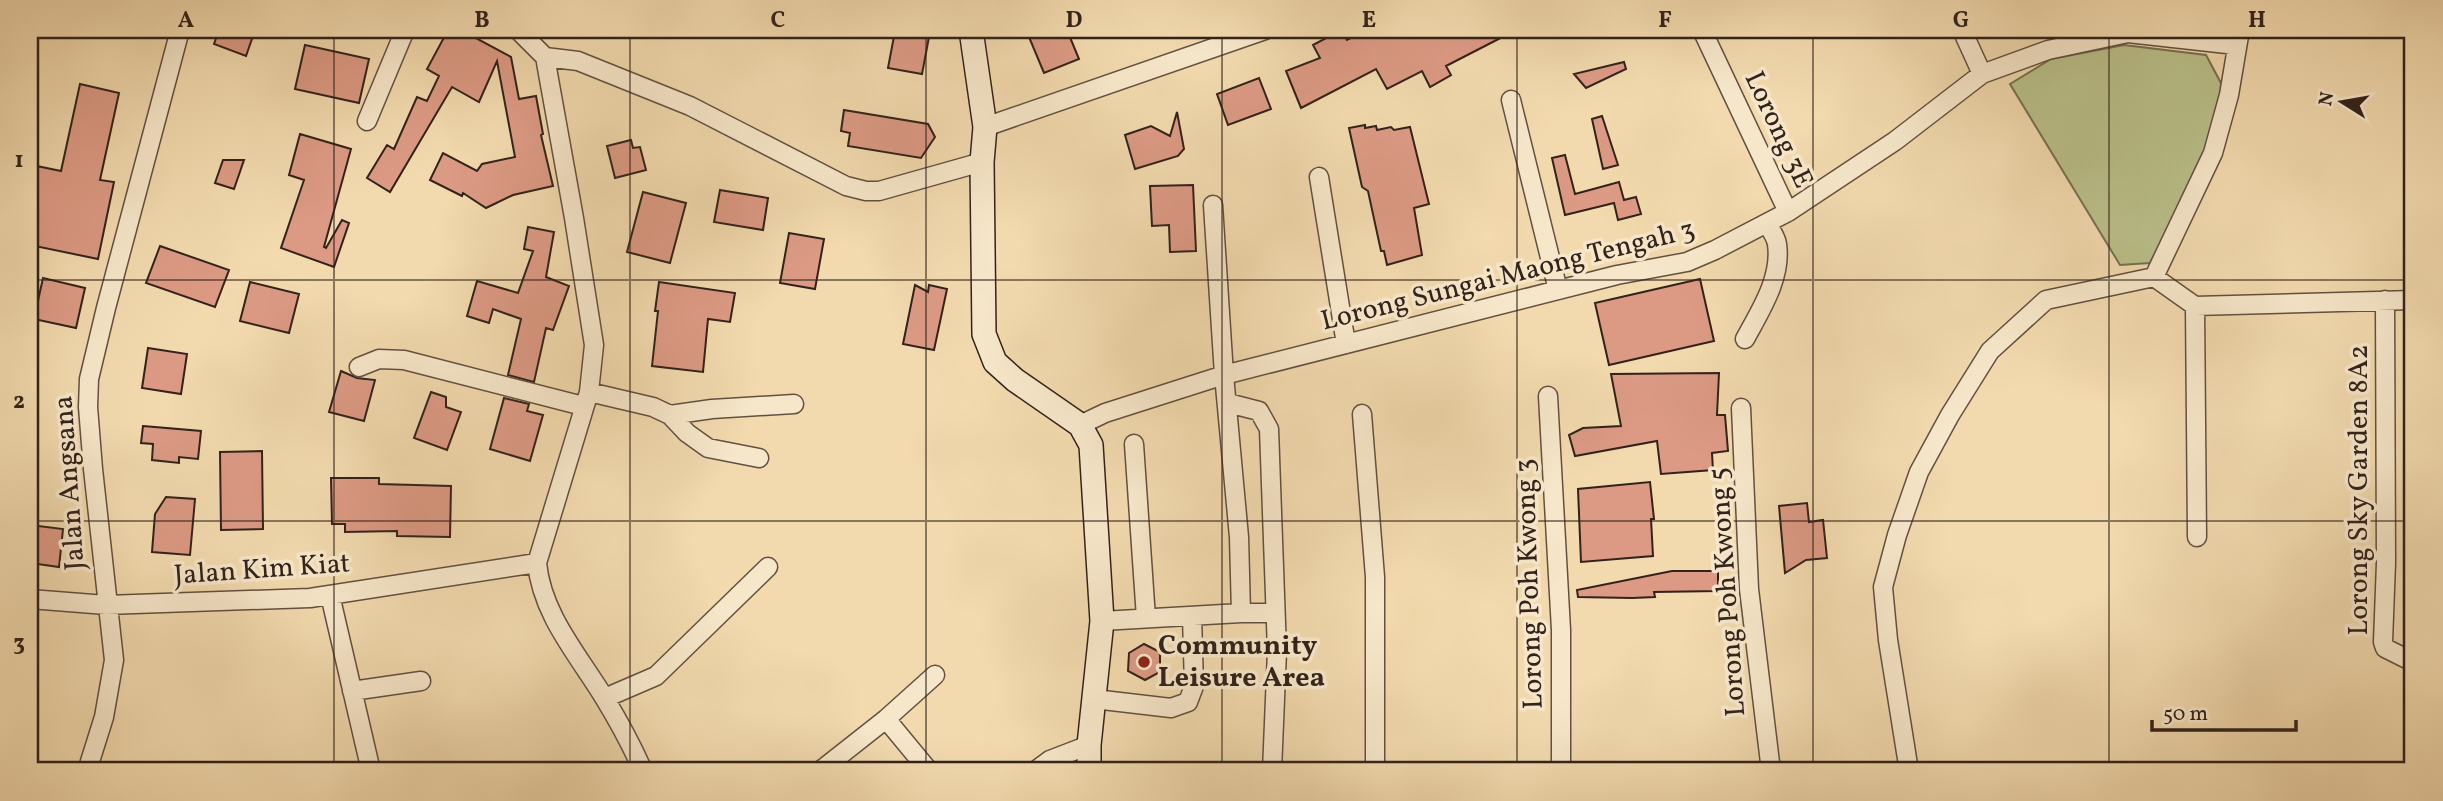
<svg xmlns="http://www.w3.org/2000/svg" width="2443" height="801" font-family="Vollkorn,serif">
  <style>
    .green { fill: #bac08a; stroke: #767152; stroke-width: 2 }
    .building { fill: #dc9a84; stroke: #32221b; stroke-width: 2 }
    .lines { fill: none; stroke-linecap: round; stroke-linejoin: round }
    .street-casing { stroke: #625040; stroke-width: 21 }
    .secondary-casing { stroke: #32221b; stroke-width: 26 }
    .street { stroke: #f7e7ca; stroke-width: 18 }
    .secondary { stroke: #f7e7ca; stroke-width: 23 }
    .grid { fill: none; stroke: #32221b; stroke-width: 2; stroke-opacity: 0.55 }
    .poi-dot { fill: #8f2418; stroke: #f7e7ca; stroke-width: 2.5 }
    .labels { text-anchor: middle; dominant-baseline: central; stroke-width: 7; stroke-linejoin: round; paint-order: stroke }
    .street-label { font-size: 28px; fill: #32221b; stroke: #f7e7ca }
    .poi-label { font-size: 28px; font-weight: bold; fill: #32221b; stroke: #f7e7ca; text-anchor: start }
    .neatline { fill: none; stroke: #32221b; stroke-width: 2.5 }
    .grid-label { font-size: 23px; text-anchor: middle; font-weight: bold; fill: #32221b }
  </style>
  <rect width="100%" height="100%" fill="#f2daae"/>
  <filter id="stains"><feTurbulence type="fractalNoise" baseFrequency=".00286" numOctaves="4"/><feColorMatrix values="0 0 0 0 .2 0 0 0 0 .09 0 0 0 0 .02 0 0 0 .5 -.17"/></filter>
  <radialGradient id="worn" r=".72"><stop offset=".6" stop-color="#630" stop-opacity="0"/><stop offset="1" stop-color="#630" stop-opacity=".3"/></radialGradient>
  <path class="green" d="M2124 45 2206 55 2222 85 2208 152 2150 263 2120 265 2010 84 2051 59Z"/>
  <path class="building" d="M219 30H255L246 56 214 44Z
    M448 30H461L511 57 519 99 536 96 543 134 541 135 553 186 513 195 486 208 463 193 462 196 430 180 443 153 477 171 482 164 515 157 497 61 479 102 452 87 390 192 367 178 387 145 394 149 417 97 427 101 439 76 427 69Z
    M1047 30H1067L1079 59 1044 73 1029 37Z
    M1341 30 1347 40 1366 30H1516L1446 66 1451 75 1430 87 1422 71 1387 89 1376 69 1301 108 1286 71 1320 58 1313 45Z
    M895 31 929 37 922 74 888 68Z
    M305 45 369 59 359 103 295 89Z
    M1624 62 1626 69 1586 88 1574 74Z
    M1259 78 1271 109 1228 125 1217 94Z
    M80 84 119 93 100 180 114 182 98 259 30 245 32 165 61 171Z
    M844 110 928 124 935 137 921 158 848 146 850 133 841 131Z
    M1177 112 1184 149 1178 156 1135 169 1125 135 1151 126 1170 136Z
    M1602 116 1618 165 1603 169 1592 119Z
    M1365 125V128L1376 126 1377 130 1391 127 1394 130 1410 127 1429 204 1414 208 1422 255 1387 265 1384 251H1381L1368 191 1362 187 1349 128Z
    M300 134 351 149 324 247 326 248 342 220 349 223 334 267 281 248 304 180 289 175Z
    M631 140 633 148 640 147 646 170 615 178 607 146Z
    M1565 155 1575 194 1619 182 1624 200 1636 197 1641 214 1618 220 1614 203 1565 215 1552 158Z
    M223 160H244L234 189 215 183Z
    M1193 185 1196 251 1170 252 1169 225 1152 226 1150 186Z
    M720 190 768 198 763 230 714 222Z
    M643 192 686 203 670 263 627 252Z
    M528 227 554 232 546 277 569 286 553 330 546 328 534 382 508 375 521 319 493 309 489 323 467 316 477 281 518 293 533 251 524 249Z
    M789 233 824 239 815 289 780 283Z
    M160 246 229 270 215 307 146 283Z
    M43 278 85 288 76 328 34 319Z
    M1700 279 1714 341 1609 365 1595 303Z
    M250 282 299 294 289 333 240 321Z
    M659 282 735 293 730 322 708 319 703 372 652 366 658 311H655Z
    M915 285 928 292 929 285 947 289 934 350 903 344Z
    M148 348 187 354 181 394 142 388Z
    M341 371 357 378 375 380 364 421 329 412Z
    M1719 373 1717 415H1725L1728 451 1712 453 1713 470 1661 474 1657 441 1575 456 1569 435 1583 428 1621 426 1611 374Z
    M431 392 446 397V407L461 412 447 450 414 438Z
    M504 398 529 404 527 411 543 415 530 461 490 449Z
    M143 426 201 431 198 459 179 457V463L152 460 153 444 141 443Z
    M262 451 263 529 221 530 220 452Z
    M331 478H379V484L451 486 450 537 397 536V531L345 532V524H332Z
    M1650 482 1654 519H1651L1653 556 1581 562 1578 489Z
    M166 497 195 499 190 555 152 552 155 514Z
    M1807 503 1809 522 1823 520 1827 558 1806 560 1785 573 1779 506Z
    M30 525 63 529 59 567 30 563Z
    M1672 571H1718V591L1654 592 1655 597 1632 598 1578 597 1577 590Z
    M1144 644 1160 652V672L1145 680 1128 671 1129 653Z"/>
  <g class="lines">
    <g class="street-casing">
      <path id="street" d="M518 30 545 57 574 218 594 345 589 392 537 563C542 615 579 656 605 699 619 722 632 746 643 771
        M1962 30 1982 74
        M1703 32 1788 212
        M545 57 578 61 690 106 846 186 866 191H879L982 162
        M1511 100 1558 290
        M367 121 405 30
        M985 127 1265 30
        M1319 177 1346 344
        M2154 277 2195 306 2413 300
        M2154 277 2213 153 2229 95 2240 30
        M2385 300 2386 563 2383 642 2385 648 2413 662
        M2195 306 2197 537
        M1745 339C1760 311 1782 278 1777 244 1776 237 1771 230 1767 224
        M359 367 379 359 404 360 583 406
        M589 392 653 407 670 415 687 433 708 448 759 458
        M1548 396 1561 630V771
        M1228 403 1259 411 1269 429 1277 651 1272 771
        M1741 408 1749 589 1771 771
        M1362 414 1375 577V771
        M670 415 712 409 794 404
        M1080 425 1105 413 1224 375 1617 275 1687 262 1715 250 1788 212 1895 141 1982 74 2048 50 2128 33 2236 45
        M1134 444 1146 618
        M330 595 371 771
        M30 599 106 605 310 598 537 563
        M1241 613H1275
        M1102 621 1241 613 1239 537 1224 375 1213 205
        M352 691 421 681
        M605 698 656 676 768 567
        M1094 699 1171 708 1188 702 1194 686 1192 616
        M886 719 929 771
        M87 771 104 717 114 660 93 469 88 407 89 379 106 308 180 30
        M820 771 886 719 935 675
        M1035 771 1050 760 1089 745
        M1909 771 1888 640 1883 587 1897 535 1919 472 1950 415 1990 351 2046 300 2154 277"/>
    </g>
    <g class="secondary-casing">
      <path id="secondary" d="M971 30 985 127 982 162 984 334 995 362 1015 380 1080 425 1091 445 1102 621 1089 745V771"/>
    </g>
    <use href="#street" class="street"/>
    <use href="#secondary" class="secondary"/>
  </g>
  <path class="grid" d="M334 30V771M630 30V771M926 30V771M1222 30V771M1517 30V771M1813 30V771M2109 30V771M30 280H2413M30 521H2413"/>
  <circle class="poi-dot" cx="1144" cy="662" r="7"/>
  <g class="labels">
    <g class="street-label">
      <text transform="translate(1778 130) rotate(65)">Lorong 3E</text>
      <text transform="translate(1508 276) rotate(-14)">Lorong Sungai Maong Tengah 3</text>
      <text transform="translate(70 483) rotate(-94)">Jalan Angsana</text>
      <text transform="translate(2359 490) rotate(-90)">Lorong Sky Garden 8A2</text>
      <text transform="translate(262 570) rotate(-4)">Jalan Kim Kiat</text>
      <text transform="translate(1530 584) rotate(-92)">Lorong Poh Kwong 3</text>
      <text transform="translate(1728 592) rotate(-94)">Lorong Poh Kwong 5</text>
    </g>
    <g class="poi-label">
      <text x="1158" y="646">Community<tspan x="1158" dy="32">Leisure Area</tspan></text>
    </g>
  </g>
  <rect width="2443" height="801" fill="none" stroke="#f2daae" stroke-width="77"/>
  <g transform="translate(2342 102) rotate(281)" stroke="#f7e7ca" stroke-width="5" paint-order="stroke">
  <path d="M0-5L12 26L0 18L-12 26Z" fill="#32221b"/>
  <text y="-10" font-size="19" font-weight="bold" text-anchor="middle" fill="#32221b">N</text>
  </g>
  <path d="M2152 720v10h144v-10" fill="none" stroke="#32221b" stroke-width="3.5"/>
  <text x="2163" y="720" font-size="21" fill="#32221b" stroke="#f7e7ca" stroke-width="5" paint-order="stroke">50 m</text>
  <rect x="38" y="38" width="2366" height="724" class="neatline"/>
  <g class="grid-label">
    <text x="186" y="27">A</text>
    <text x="482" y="27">B</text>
    <text x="778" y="27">C</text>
    <text x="1074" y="27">D</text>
    <text x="1369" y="27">E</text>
    <text x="1665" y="27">F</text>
    <text x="1961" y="27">G</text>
    <text x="2257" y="27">H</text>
    <text x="19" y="167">1</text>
    <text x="19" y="408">2</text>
    <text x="19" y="650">3</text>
  </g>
  <rect width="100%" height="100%" filter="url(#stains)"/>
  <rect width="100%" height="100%" fill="url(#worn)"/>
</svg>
